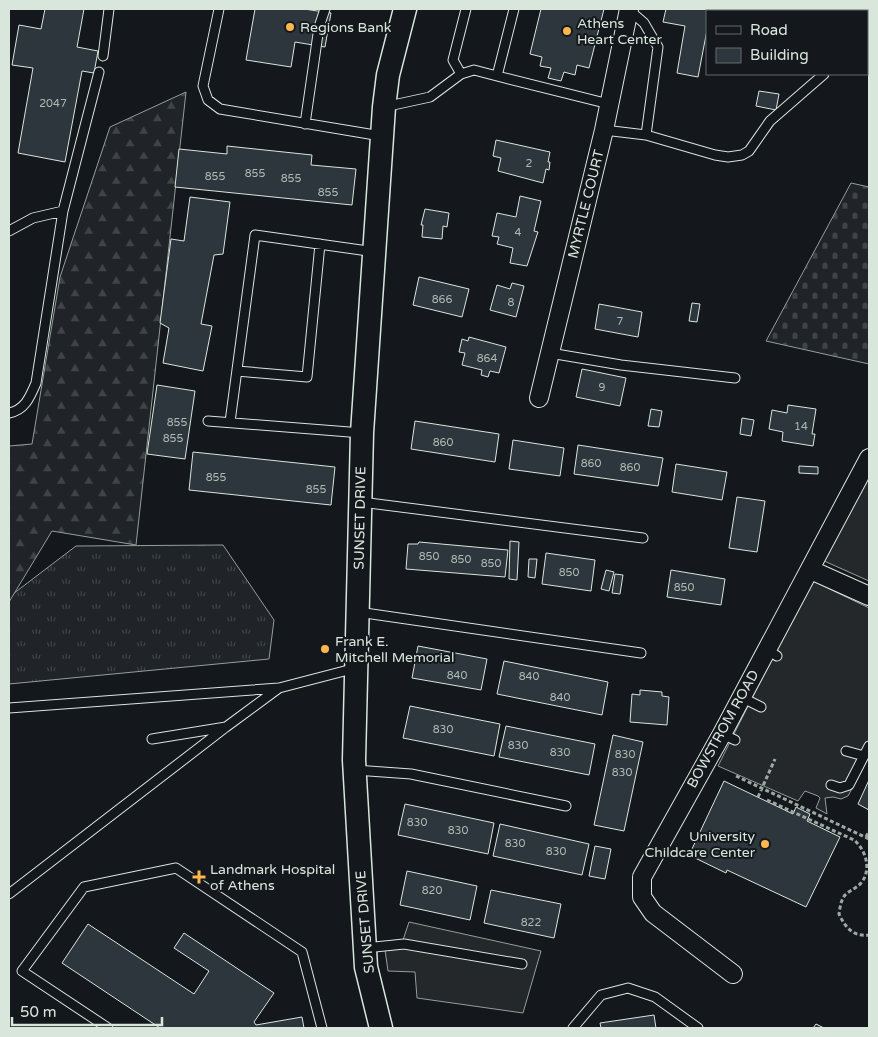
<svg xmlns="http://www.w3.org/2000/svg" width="878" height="1037" font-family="'Varela Round',sans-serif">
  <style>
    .grass { fill: url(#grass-tufts); stroke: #939e99 }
    .forest { fill: url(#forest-firs); stroke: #939e99 }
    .cemetery { fill: url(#cemetery-stones); stroke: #939e99 }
    .parking { fill: #24282b; stroke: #939e99 }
    .building { fill: #2c363c; stroke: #d8e6dc }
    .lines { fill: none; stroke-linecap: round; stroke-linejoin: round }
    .service-casing { stroke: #d8e6dc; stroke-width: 11 }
    .minor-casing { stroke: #d8e6dc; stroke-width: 20 }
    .tertiary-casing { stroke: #d8e6dc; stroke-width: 25 }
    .path { stroke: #9da8a2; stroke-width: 3; stroke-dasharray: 4 2.5; stroke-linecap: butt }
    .service { stroke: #14181c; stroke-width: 9 }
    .minor { stroke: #14181c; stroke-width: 18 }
    .tertiary { stroke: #14181c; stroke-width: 22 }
    .poi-dot { fill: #ffb74d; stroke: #14181c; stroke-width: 2 }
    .labels { text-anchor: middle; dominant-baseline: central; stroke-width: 4; stroke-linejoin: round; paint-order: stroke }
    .number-label { font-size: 11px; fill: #adbab4 }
    .poi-label { font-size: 14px; fill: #d8e6dc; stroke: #14181c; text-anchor: start }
    .street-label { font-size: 14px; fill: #d8e6dc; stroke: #14181c }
  </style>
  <defs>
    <pattern id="grass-tufts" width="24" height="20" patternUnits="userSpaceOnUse" patternTransform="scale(1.25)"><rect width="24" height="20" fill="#202428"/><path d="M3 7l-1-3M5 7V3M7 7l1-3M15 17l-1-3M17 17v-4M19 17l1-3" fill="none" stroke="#404447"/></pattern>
    <pattern id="forest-firs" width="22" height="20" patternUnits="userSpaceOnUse" patternTransform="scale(1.25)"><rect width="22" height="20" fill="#202428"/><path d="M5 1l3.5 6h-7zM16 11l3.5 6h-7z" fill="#404447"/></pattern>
    <pattern id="cemetery-stones" width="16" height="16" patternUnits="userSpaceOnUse" patternTransform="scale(1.25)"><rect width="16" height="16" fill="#202428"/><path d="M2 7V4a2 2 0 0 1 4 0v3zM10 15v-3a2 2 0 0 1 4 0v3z" fill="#404447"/></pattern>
  </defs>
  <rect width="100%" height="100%" fill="#14181c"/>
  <path class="grass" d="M223 545 274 620 269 659 9 684V597L76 546Z"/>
  <path class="forest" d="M186 92 136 545 52 531 9 602V446L32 444 60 277 110 127Z"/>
  <path class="cemetery" d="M851 183 869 187V364L766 341Z"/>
  <path class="parking" d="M869 469V581L822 560Z
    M811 580 869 608V757L848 796 841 799 833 797 825 798 827 814 816 808 820 798 818 796 805 791 798 801 718 766Z
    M409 922 541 951 523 1013 417 998 415 972 388 971 384 943 403 940Z"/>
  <path class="building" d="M45 9H84L77 47 98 51 94 73 82 71 65 162 18 153 33 68 12 65 19 25 41 29Z
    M255 9H304L331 13 325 47 295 42 291 67 246 60Z
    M541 9H604L589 68 577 65 575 75 564 72 561 81 548 78 551 68 540 66 542 57 530 54Z
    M666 9H711L710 11H707V30L698 77 677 73 685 26 663 22Z
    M759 91 779 94 776 110 756 106Z
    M496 140 550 152 548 162H550L549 170 546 169 543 183 498 171 501 158 493 156Z
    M227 146 312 155 311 165 356 169 352 205 175 187 179 149 227 154Z
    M520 196 541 201 534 231 538 232 527 266 510 263 513 248 497 244 499 237 492 236 497 213 516 217Z
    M190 197 230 202 223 254 214 255 201 324 212 326 203 371 163 363 169 328 160 323 171 239 184 241Z
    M425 209 449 213 447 227 443 226 442 239 422 237 423 225H421Z
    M419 277 469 289 462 317 413 305Z
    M512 283 524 286 516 317 490 310 497 285 510 289Z
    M692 303 700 304 697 322 689 321Z
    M599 304 642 312 638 337 595 329Z
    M469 337 506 347 499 373 490 371 488 377 481 375 482 370 462 365 465 353 459 352 462 339 468 341Z
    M582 369 626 378 620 406 576 397Z
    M157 385 195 391 185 459 147 454Z
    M788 405 816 409 812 434H815L813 446 782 441 783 432 769 429 772 410 787 413Z
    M651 409 662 411 659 427 648 426Z
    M742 418 754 420 751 436 740 434Z
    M415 421 499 434 495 462 411 449Z
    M513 440 564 448 560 476 509 469Z
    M578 445 663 458 658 486 574 474Z
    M193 452 335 467 331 505 189 490Z
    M676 464 727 472 722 500 672 492Z
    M799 466 818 467V474L799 473Z
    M737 497 765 501 757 552 729 548Z
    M510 541 519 542 517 580 509 579Z
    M419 542 508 550 505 577 406 569 408 544H418Z
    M546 553 595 560 591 591 542 584Z
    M529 559H537L535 578 528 577Z
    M606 570 614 572 609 591 601 589Z
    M671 570 725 579 721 605 667 597Z
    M615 574 623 575 620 594 612 593Z
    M418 646 487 659 481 690 412 678Z
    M504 661 608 682 602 715 497 694Z
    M640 690 662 692V696L669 697 667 725 630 722 632 694 640 695Z
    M410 706 500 724 494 756 403 738Z
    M506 726 595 744 589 775 499 757Z
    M613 735 643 742 624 831 594 825Z
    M869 780V810L858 804Z
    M724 781 793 814 796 807 810 814 807 821 840 837 806 907 727 870 726 873 693 857 695 853 691 851Z
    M405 804 494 823 488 854 398 835Z
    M500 824 589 844 582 875 493 856Z
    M595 846 611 849 605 879 589 876Z
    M407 871 477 886 470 920 400 905Z
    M491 890 561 904 554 938 484 923Z
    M88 924 194 994 209 971 174 948 184 933 274 993 254 1022 256 1025 302 1017 304 1028H160L62 963Z
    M654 1015 656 1028H601L600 1023Z
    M816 1024 824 1028H813Z"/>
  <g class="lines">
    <g class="service-casing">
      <path id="service" d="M219 9 203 86 208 100 220 109 381 136
        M466 9 453 60 461 74 474 70 497 76
        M514 9 497 76 609 104
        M629 10 644 23 658 47 646 135
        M856 11 857 9
        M103 56 109 9
        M384 107 430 97 461 74
        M305 124 319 27 325 9
        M604 130 646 135 715 155 728 157 742 155 749 151 770 121 824 74
        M9 231 33 218 63 211
        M550 353 621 365 735 378
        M237 371 307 377 320 244
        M9 413C25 410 30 397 36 383L63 211 99 72
        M208 421 362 433
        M230 422 255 235 375 252
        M361 502 643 538
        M358 612 641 653
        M766 649 777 656
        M741 697 761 707
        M9 708 279 688
        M722 734 735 740
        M152 739 226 727 279 688 356 668
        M846 751 864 756
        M355 770 411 774 566 806
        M831 785 840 788 849 785 869 746
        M9 894 226 727
        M365 948 404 944 522 964
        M108 1028 22 971 84 887 176 868 302 952 322 1028
        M573 1028 601 995 628 988 655 997 698 1028"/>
    </g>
    <g class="minor-casing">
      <path id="minor" d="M539 398 604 130 629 9
        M811 570 869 596
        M733 974 653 913 642 897V877L722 734 869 458"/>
    </g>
    <g class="tertiary-casing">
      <path id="tertiary" d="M381 1028 366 967 354 760 362 433 384 107 388 75 405 9"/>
    </g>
    <path class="path" d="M736 776 869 839
      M758 797 775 759
      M767 800 854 840C866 850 872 870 861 883 857 888 850 890 845 895 841 900 840 907 839 914 845 927 853 937 869 935
      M866 837 869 831"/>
    <use href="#service" class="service"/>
    <use href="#minor" class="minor"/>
    <use href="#tertiary" class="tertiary"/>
  </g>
  <g class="poi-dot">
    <circle cx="290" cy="27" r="5"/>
    <circle cx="567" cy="31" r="5"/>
    <circle cx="325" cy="649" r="5"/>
    <circle cx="765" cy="844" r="5"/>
    <path d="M196.5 869.5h5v5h5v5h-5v5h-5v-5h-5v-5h5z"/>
  </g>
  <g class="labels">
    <g class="number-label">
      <text x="53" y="103">2047</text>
      <text x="529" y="163">2</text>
      <text x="255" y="173">855</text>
      <text x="215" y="176">855</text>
      <text x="291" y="178">855</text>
      <text x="328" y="192">855</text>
      <text x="518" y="232">4</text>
      <text x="442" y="299">866</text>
      <text x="511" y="302">8</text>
      <text x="620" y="321">7</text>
      <text x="487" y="358">864</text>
      <text x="602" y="387">9</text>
      <text x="177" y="422">855</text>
      <text x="801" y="426">14</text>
      <text x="173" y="438">855</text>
      <text x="443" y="442">860</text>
      <text x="591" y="463">860</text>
      <text x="630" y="467">860</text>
      <text x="216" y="477">855</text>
      <text x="316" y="489">855</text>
      <text x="429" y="556">850</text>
      <text x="461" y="559">850</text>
      <text x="491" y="563">850</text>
      <text x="569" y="572">850</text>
      <text x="684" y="587">850</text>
      <text x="457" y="675">840</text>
      <text x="529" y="676">840</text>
      <text x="560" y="697">840</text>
      <text x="443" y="729">830</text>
      <text x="518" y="745">830</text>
      <text x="560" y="752">830</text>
      <text x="625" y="754">830</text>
      <text x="622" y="772">830</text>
      <text x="417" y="822">830</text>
      <text x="458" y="830">830</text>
      <text x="515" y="843">830</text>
      <text x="556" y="851">830</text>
      <text x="432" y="890">820</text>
      <text x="531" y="922">822</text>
    </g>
    <g class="poi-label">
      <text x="577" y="23">Athens<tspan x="577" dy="16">Heart Center</tspan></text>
      <text x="300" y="27">Regions Bank</text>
      <text x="335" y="641">Frank E.<tspan x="335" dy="16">Mitchell Memorial</tspan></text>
      <text x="755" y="836" text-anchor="end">University<tspan x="755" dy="16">Childcare Center</tspan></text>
      <text x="210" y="869">Landmark Hospital<tspan x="210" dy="16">of Athens</tspan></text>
    </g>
    <g class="street-label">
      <text transform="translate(586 204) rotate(-76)">MYRTLE COURT</text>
      <text transform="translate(360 518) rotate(-89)">SUNSET DRIVE</text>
      <text transform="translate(723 729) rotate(-61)">BOWSTROM ROAD</text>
      <text transform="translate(365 922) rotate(-95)">SUNSET DRIVE</text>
    </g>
  </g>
  <rect width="878" height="1037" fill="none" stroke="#d8e6dc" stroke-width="20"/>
  <rect x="706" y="10" width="162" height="65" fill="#14181c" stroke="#626a69"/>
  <rect x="716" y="26" width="25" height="8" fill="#14181c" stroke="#626a69"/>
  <text x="750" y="35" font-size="15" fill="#d8e6dc">Road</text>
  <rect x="716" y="48" width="25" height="15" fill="#2c363c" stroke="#626a69"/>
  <text x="750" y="60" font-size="15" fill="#d8e6dc">Building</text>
  <path d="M12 1017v8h150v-8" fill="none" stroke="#d8e6dc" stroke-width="2.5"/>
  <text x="20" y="1017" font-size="15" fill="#d8e6dc" stroke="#14181c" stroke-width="4" paint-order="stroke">50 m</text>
</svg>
